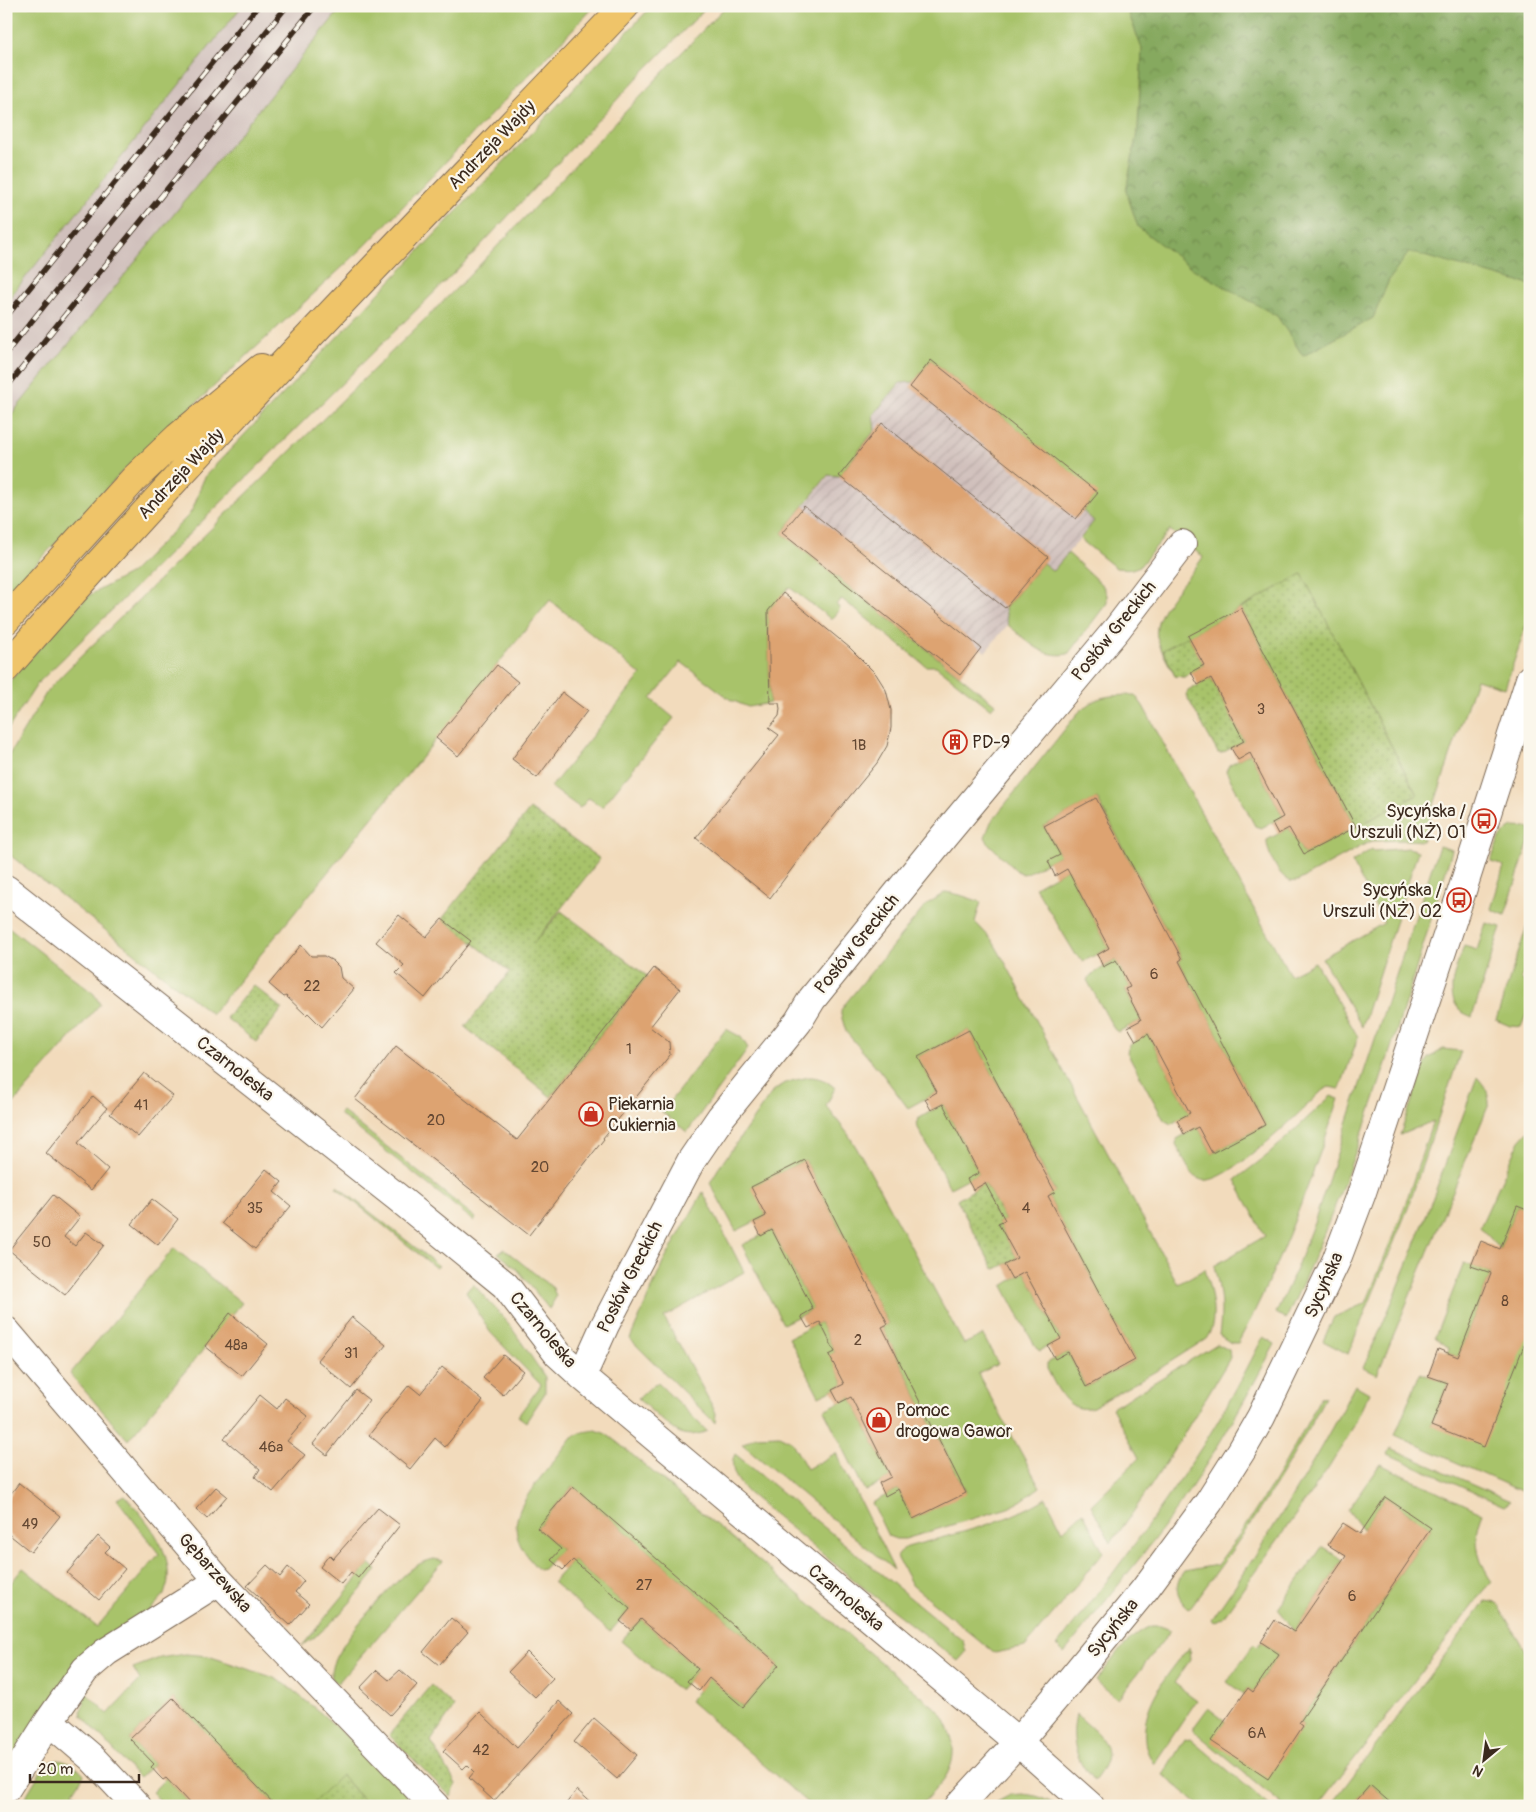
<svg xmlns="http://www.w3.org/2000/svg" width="1536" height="1812" font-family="Pangolin,sans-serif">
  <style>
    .industrial { fill: url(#industrial-furrows) }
    .railway { fill: #d0c0bc }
    .grass { fill: #a8c36a; stroke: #727644 }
    .forest { fill: url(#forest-crowns); stroke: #606a3e }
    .garden { fill: url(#garden-dots); stroke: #727644 }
    .building { fill: #dda371 }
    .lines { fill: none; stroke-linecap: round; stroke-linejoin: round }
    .minor-casing { stroke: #7b6855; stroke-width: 30 }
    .major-casing { stroke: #7b6855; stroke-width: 30 }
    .minor { stroke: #fff; stroke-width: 28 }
    .major { stroke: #efc469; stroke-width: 28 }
    .rail-casing { stroke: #3b2a1e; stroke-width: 5.5 }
    .rail { stroke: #fbf7ec; stroke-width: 4; stroke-dasharray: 11; stroke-linecap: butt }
    .labels { text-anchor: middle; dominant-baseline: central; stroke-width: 4.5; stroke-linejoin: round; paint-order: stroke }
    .number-label { font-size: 15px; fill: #644833 }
    .street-label { font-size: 18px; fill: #3b2a1e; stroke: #fbf7ec }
    .poi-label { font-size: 18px; fill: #3b2a1e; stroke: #fbf7ec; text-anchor: start }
  </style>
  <defs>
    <pattern id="industrial-furrows" width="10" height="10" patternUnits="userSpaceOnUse" patternTransform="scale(1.25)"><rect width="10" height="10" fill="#d0c0bc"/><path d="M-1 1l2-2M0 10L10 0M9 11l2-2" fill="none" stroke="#b4a5a1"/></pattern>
    <pattern id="forest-crowns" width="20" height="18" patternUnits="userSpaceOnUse" patternTransform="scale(1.25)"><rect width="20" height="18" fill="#86a95e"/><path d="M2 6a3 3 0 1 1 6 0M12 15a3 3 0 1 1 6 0" fill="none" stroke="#6f8a4d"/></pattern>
    <pattern id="garden-dots" width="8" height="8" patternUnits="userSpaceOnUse" patternTransform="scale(1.25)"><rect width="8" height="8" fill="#a8c36a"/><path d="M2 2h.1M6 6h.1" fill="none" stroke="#8a9f57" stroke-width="1.8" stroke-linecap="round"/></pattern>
  </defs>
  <rect width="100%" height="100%" fill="#fbf7ec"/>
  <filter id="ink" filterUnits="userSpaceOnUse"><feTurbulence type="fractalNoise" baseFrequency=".02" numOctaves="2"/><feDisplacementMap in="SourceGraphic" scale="10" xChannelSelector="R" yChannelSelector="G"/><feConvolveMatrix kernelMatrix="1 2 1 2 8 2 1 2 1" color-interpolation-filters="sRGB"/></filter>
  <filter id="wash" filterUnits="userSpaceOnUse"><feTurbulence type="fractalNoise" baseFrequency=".0096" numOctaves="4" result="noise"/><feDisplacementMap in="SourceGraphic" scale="20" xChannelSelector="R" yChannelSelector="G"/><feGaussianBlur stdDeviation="1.12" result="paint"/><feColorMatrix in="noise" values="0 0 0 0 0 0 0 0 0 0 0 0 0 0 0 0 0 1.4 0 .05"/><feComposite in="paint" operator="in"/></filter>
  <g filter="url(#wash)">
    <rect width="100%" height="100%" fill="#f2dbbc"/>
    <path class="industrial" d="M931 360 1098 493 1083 511 1094 521 1053 571 1042 563 1022 608 985 652 981 648 960 675 782 533 829 475H839L875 430 873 415 900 383 914 382Z"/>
    <path class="railway" d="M242 6H343L6 421V302Z"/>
    <path class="grass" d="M6 6H242L6 302Z
      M343 6H595L365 246 124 470 6 596V421Z
      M652 6H708L640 75 468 259 38 683 6 732V686L19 670 88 596 131 573 188 516C198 504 198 487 207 474Z
      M726 6H1530V614L1505 688 1476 679 1422 841 1408 840 1371 841 1298 881C1295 881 1292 882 1290 881 1279 877 1266 851 1267 840L1289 828 1304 854 1417 795 1302 575 1189 636 1184 677 1175 676C1169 664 1160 650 1157 637 1152 611 1190 578 1203 557L1170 530 1140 566 1132 569 1116 568 1080 539 1094 521 1083 511 1097 493 931 360 914 382 900 383 873 415 875 430 839 476 828 475 782 533 995 704 991 709 936 666H926L842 599 836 604 840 609 831 619 789 587 768 611 770 703 748 707 731 700 681 662 651 699 674 718 602 807 589 798 580 808 551 787 641 675 550 600 212 1014 6 852V760L48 690 66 671 469 276Z
      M1068 553 1103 586 1107 595V603L1068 654C1042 659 1027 640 1008 625L1005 608 1043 563 1053 571Z
      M1135 695 1143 706 1290 975 1315 962 1358 1037 1340 1089 1329 1087 1323 1090C1304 1108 1227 1186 1202 1180 1189 1177 1182 1154 1176 1144L1177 1139 1198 1127 1212 1153 1265 1125 1179 961 1182 959 1097 798 1044 826 1060 855 1027 873 1023 874 1017 871 989 844 985 837 991 822 1077 714C1097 694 1108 696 1135 695Z
      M1250 753 1283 817 1261 828 1255 826 1226 771 1229 765Z
      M1513 827 1530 828V838L1505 915 1491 909 1504 866 1491 862C1496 847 1498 835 1513 827Z
      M1439 846 1452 850C1404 1008 1358 1169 1286 1319L1276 1313 1296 1269 1317 1214Z
      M1409 848 1418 851 1362 1027 1322 958 1384 923 1352 862 1372 849 1374 851Z
      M1067 869 1109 948 1084 961 1076 955 1035 887Z
      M946 892 960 895 981 902 975 922 992 940 1006 964 1178 1284 1205 1269C1210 1290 1220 1320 1206 1339L1156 1371 1093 1407C1067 1415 1057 1387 1047 1369V1363L1068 1352 1086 1387 1135 1360 1048 1196 1055 1191 969 1030 918 1057 937 1092 908 1108 880 1071 846 1032 841 1015V1010L845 1004 927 904Z
      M1530 917V955L1521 978 1530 990V1005L1521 1027 1510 1026 1496 1020Z
      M1486 923 1501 927 1472 1017C1469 1015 1464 1014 1461 1011 1442 994 1458 965 1464 946L1477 950Z
      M6 925 94 994 100 1004 6 1112Z
      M1116 960 1130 987 1125 990 1141 1020 1118 1032 1114 1029 1087 980 1091 975Z
      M726 1029 741 1037 748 1048 687 1132 662 1112Z
      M1148 1034 1190 1113 1171 1124 1164 1120 1127 1052C1129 1042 1139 1039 1148 1034Z
      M1443 1049 1461 1051 1406 1213 1348 1354 1323 1341 1334 1317 1366 1303 1403 1211 1433 1121 1400 1135 1423 1069 1428 1059Z
      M809 1077C820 1077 827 1081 835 1088L826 1106 848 1134 862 1157 964 1344 983 1335 998 1364 978 1374 1040 1487 1018 1503 1008 1508 905 1539H896L888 1536 872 1503 898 1489 913 1519 966 1492 882 1327 888 1324 805 1160 752 1187 766 1216 736 1231 710 1183 718 1169 773 1091 787 1082Z
      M1477 1077C1485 1086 1489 1092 1489 1104L1377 1375 1363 1368C1407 1274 1441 1175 1477 1077Z
      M1331 1096 1339 1099C1310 1182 1280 1266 1238 1343H1231L1219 1335C1223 1307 1221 1293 1214 1266L1265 1236 1235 1180 1269 1154Z
      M943 1104 979 1173 950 1188 916 1124 918 1119Z
      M342 1111 476 1218 474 1221 339 1114Z
      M1530 1129V1211L1517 1206 1500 1249 1480 1227 1520 1140Z
      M337 1186 439 1266 436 1268 336 1187Z
      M703 1192 744 1272 664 1317 716 1413 715 1423 630 1339 663 1263Z
      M772 1230 813 1309 783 1324 742 1245Z
      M174 1248 242 1303 128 1440 70 1374Z
      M504 1249 553 1288 556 1297 549 1309 518 1270 498 1253Z
      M1464 1263 1491 1273 1458 1357 1448 1353 1449 1348 1435 1337Z
      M1025 1272 1061 1339 1040 1351 1036 1348 1003 1286Z
      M473 1284 509 1324 545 1377V1393L526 1422 518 1416 541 1385 490 1332 466 1292Z
      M820 1322 835 1352 830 1355 844 1384 819 1396 789 1338Z
      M1530 1330V1489L1523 1492 1395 1435 1420 1373 1448 1383 1431 1426Z
      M1263 1337 1275 1344C1242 1406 1207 1468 1165 1525 1133 1568 1098 1610 1064 1653L1057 1646C1106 1583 1154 1520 1198 1453 1222 1416 1243 1377 1263 1337Z
      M1217 1344 1229 1350 1230 1358C1192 1420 1155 1484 1111 1543L1091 1505 1139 1458 1112 1408Z
      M658 1383 707 1431C700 1434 691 1436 683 1434 672 1431 648 1407 638 1399L654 1384Z
      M1355 1385 1369 1393 1349 1435 1328 1469 1223 1617 1214 1622 1212 1619C1265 1544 1312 1467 1355 1385Z
      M851 1397 891 1477 865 1491 824 1410Z
      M1325 1397C1287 1472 1240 1542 1189 1609 1176 1598 1173 1586 1184 1571L1217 1565C1257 1513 1291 1456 1320 1398Z
      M596 1430 606 1434 618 1443 939 1711C951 1727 958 1751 949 1770 944 1783 929 1795 920 1806H811L690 1701 709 1678 743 1707 779 1665 573 1486 537 1528 561 1549 543 1569 539 1570C504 1534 513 1513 541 1477 552 1464 562 1450 572 1437L583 1432Z
      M779 1435 791 1441 807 1469 836 1453 894 1570 742 1444 756 1436Z
      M1391 1448 1511 1501 1504 1506 1388 1454Z
      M735 1454 963 1641 966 1652 958 1661 859 1584 748 1493C738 1482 728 1469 735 1454Z
      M1380 1464 1483 1513C1472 1538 1477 1560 1492 1582L1483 1592 1318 1806H1284L1194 1731V1727L1208 1708 1225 1721 1212 1741 1268 1778 1303 1726 1299 1723 1431 1528 1385 1497 1363 1530 1348 1510Z
      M124 1495C144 1517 171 1547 168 1579 168 1584 165 1590 164 1595L6 1767V1589L23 1568 97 1627 159 1554 117 1499Z
      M1046 1498 1063 1531 1083 1512 1103 1552 1077 1585 1025 1647 995 1653 912 1585 897 1557 904 1548C952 1534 1003 1525 1046 1498Z
      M1322 1547 1343 1560 1294 1632 1287 1620 1278 1609Z
      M434 1559 443 1561 337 1684C334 1681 332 1679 331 1674 329 1651 393 1582 413 1568 420 1563 426 1561 434 1559Z
      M573 1560 630 1609 610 1632 553 1582Z
      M370 1563 377 1570C354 1598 333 1626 302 1646Z
      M1486 1601 1497 1603 1530 1659V1806H1394L1370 1785 1352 1806H1330Z
      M641 1619 698 1669 679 1690 621 1641Z
      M1151 1626H1160L1171 1630 1118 1699 1096 1681C1112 1661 1127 1636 1151 1626Z
      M1261 1642 1279 1654 1253 1692 1248 1688 1243 1694 1227 1682 1254 1644 1257 1647Z
      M1189 1647 1190 1660 1174 1683 1197 1700 1154 1764C1151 1759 1147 1752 1146 1747 1138 1707 1167 1676 1189 1647Z
      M185 1654 208 1656 272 1677 285 1684 322 1714 398 1784 415 1806H368L341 1775 310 1806H276L173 1698 130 1739 154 1764 139 1778 82 1716 81 1710 85 1702 79 1697 85 1692 108 1714 140 1680 133 1668 160 1658Z
      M1076 1714C1101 1737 1121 1748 1094 1781 1076 1759 1070 1743 1076 1714Z
      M1190 1738 1270 1806H1201L1163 1775 1185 1739Z
      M58 1760C70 1762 76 1766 84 1775L73 1792 85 1806H20L44 1766 50 1762Z
      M166 1778 192 1806H165L152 1792Z
      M1023 1794 1037 1796 1059 1806H990L1010 1795Z"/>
    <path class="forest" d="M1126 6H1530V285L1409 252 1389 280 1373 318 1303 356 1277 316 1193 269 1138 227 1126 191 1138 127 1142 49Z"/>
    <path class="garden" d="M1302 574 1417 795 1356 827 1241 608Z
      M1188 636 1204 665 1184 677 1175 676 1163 650Z
      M1211 678 1244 741 1222 753H1218L1186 695 1188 691Z
      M530 809 600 859 533 944 561 911 647 976 551 1097 465 1027 510 972 442 919Z
      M253 985 282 1009 256 1042 226 1018Z
      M985 1183 1005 1220 998 1223 1017 1258 996 1269 993 1268 957 1200Z
      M431 1685 454 1707 431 1741 456 1784 451 1797 389 1735Z
      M341 1775 368 1806H310Z"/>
    <g id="blocks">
      <path class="building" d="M931 360 1098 493 1076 519 910 387Z
        M882 423 1048 557 1005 608 839 476Z
        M804 506 981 648 960 675 782 533Z
        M783 593 850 648 876 674 886 690 891 710V728L887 746 877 763 809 846 770 898 696 838 779 735 769 728 779 716 780 709 779 703H770L768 611Z
        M1241 608 1356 827 1304 854 1289 828 1278 834 1272 823 1283 817 1250 753 1238 760 1231 748 1244 741 1211 678 1198 685 1191 672 1204 665 1188 636Z
        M497 665 518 682 458 756 436 738Z
        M562 692 587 711 537 778 512 759Z
        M955 730 966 740 955 753 943 744Z
        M1096 798 1182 959 1179 961 1265 1125 1212 1153 1198 1127 1184 1134 1177 1120 1190 1113 1148 1034 1136 1041 1128 1027 1141 1020 1125 989 1130 987 1116 960 1103 967 1100 960 1097 955 1109 948 1067 869 1055 876 1048 861 1060 855 1044 826Z
        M399 915 426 937 442 919 471 941 425 998 396 973 404 965 376 942Z
        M301 945 311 956H324L333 961 339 967 341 978 354 989 322 1027 308 1013 306 1015 286 996 284 997 269 984Z
        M654 968 680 989 650 1027 669 1042 670 1055 633 1101 629 1098 621 1108 625 1111 603 1138 604 1139 529 1235 355 1099 396 1046 517 1140Z
        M969 1030 1055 1192 1048 1196 1135 1360 1086 1387 1068 1352 1055 1359 1048 1346 1061 1339 1025 1272 1012 1279 1004 1265 1017 1258 998 1223 1005 1220 985 1183 973 1190 971 1186 967 1179 979 1173 943 1104 931 1110 925 1099 937 1092 918 1057Z
        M144 1073 173 1096 138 1137 110 1114Z
        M93 1096 107 1108 78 1143 108 1169 91 1190 46 1153Z
        M805 1160 888 1324 882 1327 966 1493 913 1519 898 1489 885 1496 879 1483 891 1477 851 1397 839 1403 832 1390 844 1384 829 1355 835 1352 820 1322 808 1328 801 1316 813 1309 772 1230 761 1236 754 1222 766 1216 751 1187Z
        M266 1169 282 1182 274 1192 291 1206 255 1249 222 1223Z
        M53 1195 80 1217 64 1237 75 1246 86 1232 104 1245 65 1295 9 1250Z
        M152 1199 178 1219 158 1245 132 1224Z
        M1517 1206 1530 1211V1330L1484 1447 1431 1426 1448 1383 1428 1376 1438 1349 1458 1357 1491 1273 1471 1266 1481 1241 1500 1249Z
        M230 1313 268 1344 242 1376 205 1346Z
        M352 1317 386 1345 351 1389 317 1360Z
        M503 1355 523 1371 503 1395 483 1378Z
        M442 1367 483 1401 445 1447 435 1438 410 1469 369 1435 409 1385 420 1394Z
        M356 1390 369 1400 327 1455 313 1444Z
        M260 1395 277 1409 285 1398 308 1416 287 1441 305 1455 273 1492 255 1477 260 1469 224 1439Z
        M19 1483 60 1516 31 1552 6 1532V1500Z
        M573 1486 779 1665 743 1707 709 1678 699 1691 687 1681 698 1669 641 1619 631 1630 620 1621 630 1609 573 1560 563 1570 551 1560 561 1549 537 1528Z
        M216 1487 227 1496 207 1519 196 1509Z
        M1385 1497 1431 1528 1299 1723 1303 1726 1268 1779 1211 1741 1248 1688 1253 1692 1279 1654 1261 1642 1275 1620 1294 1632 1346 1556 1328 1545 1337 1531 1343 1523 1360 1534Z
        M378 1508 400 1525 358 1578 351 1572 341 1584 320 1567 329 1555 333 1559Z
        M98 1536 110 1547 105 1552 125 1569 99 1600 67 1573Z
        M267 1565 280 1577 288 1567 304 1581 295 1592 309 1604 290 1625 247 1586Z
        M451 1618 468 1632 439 1665 423 1652Z
        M527 1652 553 1678 535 1697 508 1672Z
        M377 1670 389 1680 400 1670 417 1685 390 1715 360 1688Z
        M173 1698 276 1806H192L166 1778 163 1780 158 1775 151 1767 154 1764 130 1739Z
        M559 1701 573 1714 494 1801 469 1778 474 1772 467 1765 463 1769 443 1751 480 1712 517 1748Z
        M594 1718 637 1755 617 1779 574 1742Z
        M1370 1785 1394 1806H1352Z
        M577 1790 595 1806H564Z"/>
    </g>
  </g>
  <g filter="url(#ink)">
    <use href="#blocks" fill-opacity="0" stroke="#7b6855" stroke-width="1"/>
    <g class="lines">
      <g class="minor-casing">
        <path id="minor" d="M6 889 397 1197 505 1285 558 1354 582 1376 1018 1742 1090 1806
          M6 1331 219 1581 435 1806
          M582 1376 605 1325 691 1161 721 1117 798 1022 812 999 944 836 1117 629 1182 544
          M49 1721 91 1757 137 1806
          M6 1789 49 1721 85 1670 106 1652 219 1581
          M959 1806 1018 1742 1073 1677 1145 1589 1209 1502 1242 1450 1261 1417 1336 1261 1361 1195 1459 900 1530 679"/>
      </g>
      <g class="major-casing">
        <path id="major" d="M6 620 134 479 178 437 261 368
          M6 668C205 440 417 224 625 6"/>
      </g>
      <use href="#minor" class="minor"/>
      <use href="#major" class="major"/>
      <g class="rail-casing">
        <path id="rail" d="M6 317 258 6
          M6 353 287 6
          M6 388 315 6"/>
      </g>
      <use href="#rail" class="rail"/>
    </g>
  </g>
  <defs>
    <g id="building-ring" transform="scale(1.25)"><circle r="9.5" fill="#fbf7ec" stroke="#c8321e" stroke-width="1.5"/><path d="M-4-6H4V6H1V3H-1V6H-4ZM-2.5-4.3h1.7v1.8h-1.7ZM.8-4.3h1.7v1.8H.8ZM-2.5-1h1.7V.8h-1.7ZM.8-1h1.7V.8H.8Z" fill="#c8321e"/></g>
    <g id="bus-ring" transform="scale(1.25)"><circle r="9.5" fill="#fbf7ec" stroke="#c8321e" stroke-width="1.5"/><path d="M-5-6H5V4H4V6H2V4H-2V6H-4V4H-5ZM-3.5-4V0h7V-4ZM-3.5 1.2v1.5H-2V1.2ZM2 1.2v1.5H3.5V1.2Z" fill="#c8321e"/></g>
    <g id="shop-ring" transform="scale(1.25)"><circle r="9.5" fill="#fbf7ec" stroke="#c8321e" stroke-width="1.5"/><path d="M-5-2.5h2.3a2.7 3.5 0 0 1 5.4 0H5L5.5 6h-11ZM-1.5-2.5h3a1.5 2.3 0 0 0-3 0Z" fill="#c8321e"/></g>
  </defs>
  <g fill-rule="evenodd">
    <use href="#building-ring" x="955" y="742"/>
    <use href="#bus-ring" x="1484" y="821"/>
    <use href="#bus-ring" x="1459" y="900"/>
    <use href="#shop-ring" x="591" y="1114"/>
    <use href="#shop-ring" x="879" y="1420"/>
  </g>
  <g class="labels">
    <g class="number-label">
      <text x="1261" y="709">3</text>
      <text x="859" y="745">1B</text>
      <text x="1154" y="974">6</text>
      <text x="312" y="986">22</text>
      <text x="629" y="1049">1</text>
      <text x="141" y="1105">41</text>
      <text x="436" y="1120">20</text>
      <text x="540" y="1167">20</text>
      <text x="255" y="1208">35</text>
      <text x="1026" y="1208">4</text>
      <text x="42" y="1242">50</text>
      <text x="1505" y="1301">8</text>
      <text x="858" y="1340">2</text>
      <text x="236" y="1345">48a</text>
      <text x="351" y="1353">31</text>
      <text x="271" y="1447">46a</text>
      <text x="30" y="1524">49</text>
      <text x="644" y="1585">27</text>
      <text x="1352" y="1596">6</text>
      <text x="1257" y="1733">6A</text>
      <text x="481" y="1750">42</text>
    </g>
    <g class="street-label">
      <text transform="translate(492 145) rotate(-46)">Andrzeja Wajdy</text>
      <text transform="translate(181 474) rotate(-47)">Andrzeja Wajdy</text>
      <text transform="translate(1114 631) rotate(-51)">Posłów Greckich</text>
      <text transform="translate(857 944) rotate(-51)">Posłów Greckich</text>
      <text transform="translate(235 1069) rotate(38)">Czarnoleska</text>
      <text transform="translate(630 1277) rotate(-63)">Posłów Greckich</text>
      <text transform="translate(1324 1285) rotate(-66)">Sycyńska</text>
      <text transform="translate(543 1330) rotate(50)">Czarnoleska</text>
      <text transform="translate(215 1573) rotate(48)">Gębarzewska</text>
      <text transform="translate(846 1598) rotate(40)">Czarnoleska</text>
      <text transform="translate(1113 1628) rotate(-51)">Sycyńska</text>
    </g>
    <g class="poi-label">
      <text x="972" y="742">PD-9</text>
      <text x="1466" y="811" text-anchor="end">Sycyńska /<tspan x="1466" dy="21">Urszuli (NŻ) 01</tspan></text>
      <text x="1442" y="890" text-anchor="end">Sycyńska /<tspan x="1442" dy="21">Urszuli (NŻ) 02</tspan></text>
      <text x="608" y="1104">Piekarnia<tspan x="608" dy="21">Cukiernia</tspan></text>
      <text x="896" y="1410">Pomoc<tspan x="896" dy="21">drogowa Gawor</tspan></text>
    </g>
  </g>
  <rect width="1536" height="1812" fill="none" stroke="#fbf7ec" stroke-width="25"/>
  <g transform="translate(1484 1760) rotate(209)" stroke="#fbf7ec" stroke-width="4" paint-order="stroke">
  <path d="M0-4L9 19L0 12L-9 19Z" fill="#3b2a1e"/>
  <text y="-8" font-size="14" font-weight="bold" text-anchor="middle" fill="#3b2a1e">N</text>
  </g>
  <path d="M30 1774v8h109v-8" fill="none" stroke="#3b2a1e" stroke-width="2.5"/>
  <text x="38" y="1774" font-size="15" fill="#3b2a1e" stroke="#fbf7ec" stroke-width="4" paint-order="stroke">20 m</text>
</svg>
